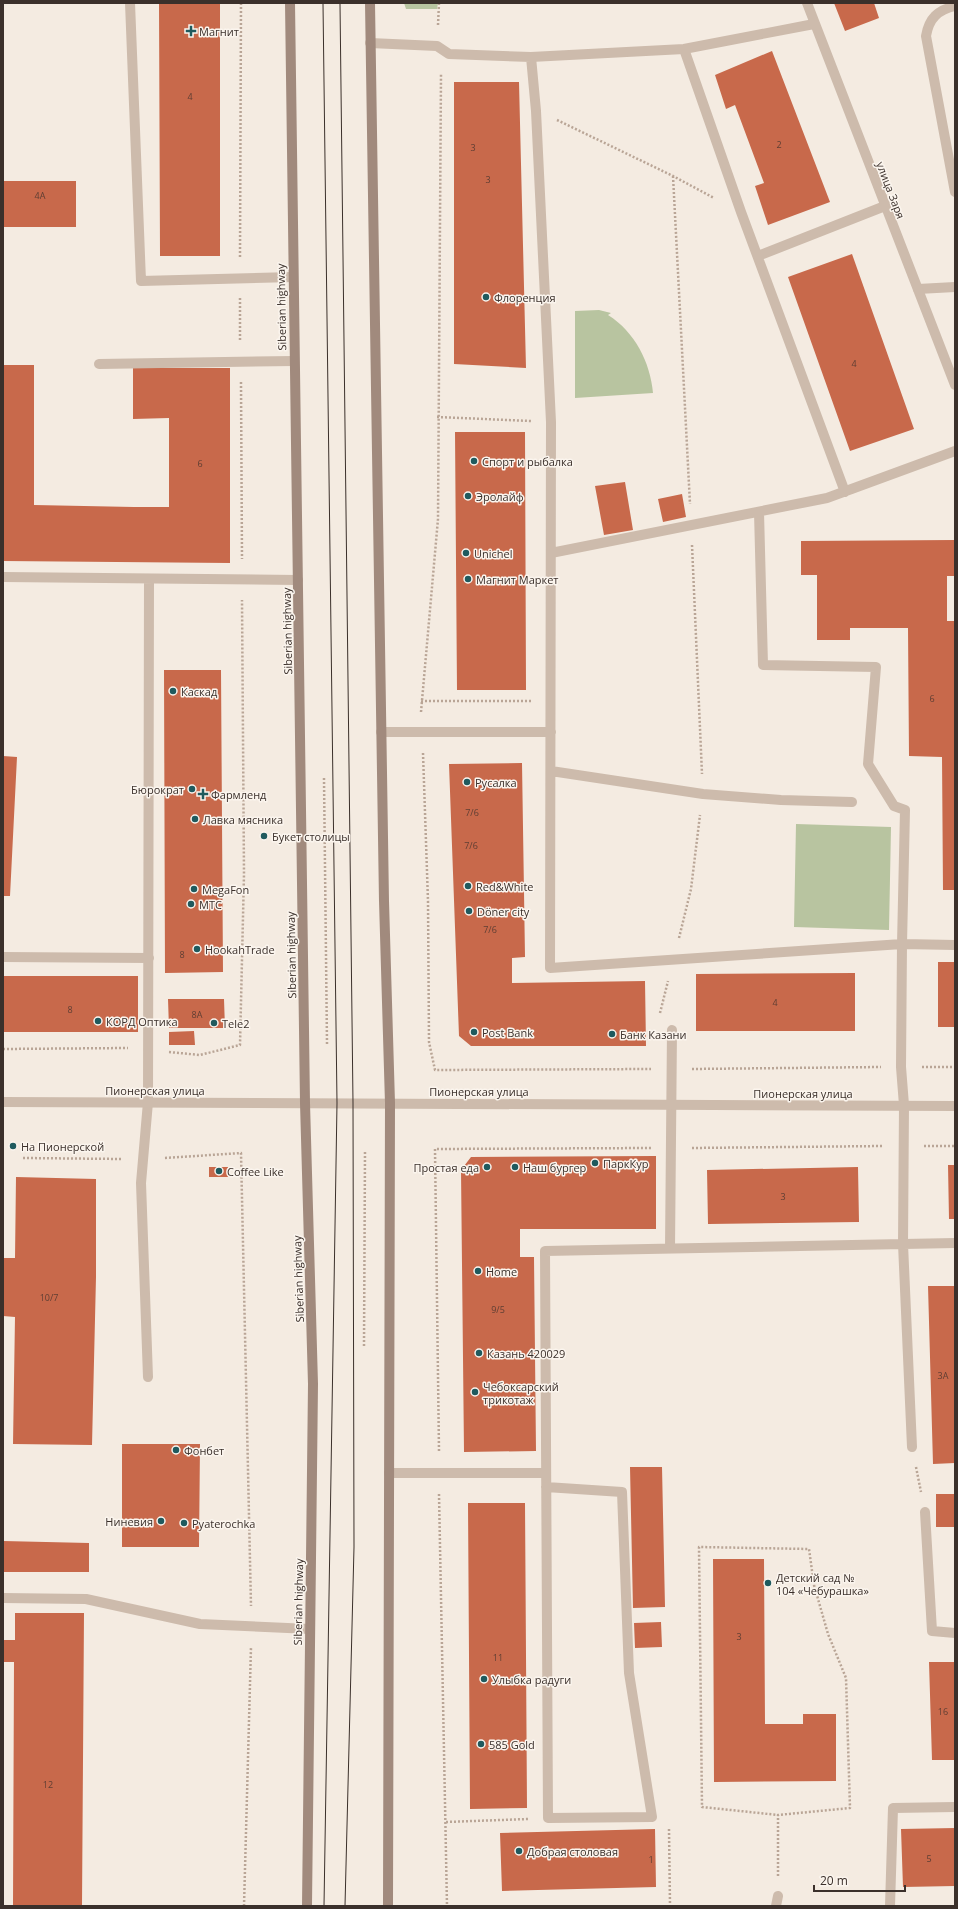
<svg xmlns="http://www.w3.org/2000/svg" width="958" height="1909" font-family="'Open Sans',sans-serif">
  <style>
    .green { fill: #b8c4a0 }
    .building { fill: #c8694b }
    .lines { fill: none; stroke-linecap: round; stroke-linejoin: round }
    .path { stroke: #b9a596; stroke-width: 2.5; stroke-dasharray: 2 2; stroke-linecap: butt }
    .service { stroke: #cdbbac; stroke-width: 10 }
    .minor { stroke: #cdbbac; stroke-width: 10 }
    .secondary { stroke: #a18a7d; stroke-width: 10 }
    .tram { stroke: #3b302b; stroke-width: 1 }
    .poi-dot { fill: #1f5a5e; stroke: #fbf5ee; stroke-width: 1.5 }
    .labels { text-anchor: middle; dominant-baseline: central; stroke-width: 3; stroke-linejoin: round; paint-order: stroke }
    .number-label { font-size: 9px; fill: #5e3e33 }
    .poi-label { font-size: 11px; fill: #3b302b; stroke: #fbf5ee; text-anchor: start }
    .street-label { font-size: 11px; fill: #3b302b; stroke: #fbf5ee }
  </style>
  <rect width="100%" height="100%" fill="#f4ebe1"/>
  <path class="green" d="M404 3H438L437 9H406Z
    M599 310 611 313 608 315C635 332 650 362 653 393L575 398V311Z
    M796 824 891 827 889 930 794 927Z"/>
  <path class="building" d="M159 3H220V256H160Z
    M834 3H874L879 18 845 31Z
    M772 51 830 202 768 225 755 186 764 183 735 105 726 109 715 75Z
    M454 82H519L526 368 454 364Z
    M3 181H76V227H4Z
    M852 254 914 429 850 451 788 277Z
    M3 365H34V505L134 507H169V418L133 419V368H230V563L3 561Z
    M455 432H525L526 690H457Z
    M625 482 633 530 604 535 595 486Z
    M682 494 686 517 663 522 658 499Z
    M955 540V576H947V621H955V890H943L942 757 909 756 908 628H850V640H817V575H801V541Z
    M164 670H221L223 972 165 973Z
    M3 756 17 757 10 896H3Z
    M522 763 525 957 512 958V983L645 981 646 1046H471L459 1036 449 764Z
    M938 962H955V1027H938Z
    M855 973V1031H696V974Z
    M3 976H138V1032H3Z
    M168 999H224L225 1028H169Z
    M194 1031 195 1045H169V1032Z
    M656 1156V1229H520V1257H534L536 1451 464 1452 461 1170 471 1157Z
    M948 1165H955V1219H949Z
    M209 1167H228V1177H209Z
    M858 1167 859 1222 708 1224 707 1170Z
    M16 1177 96 1179V1277L92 1445 13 1444 15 1317 3 1316V1258H15Z
    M928 1286H955V1463L933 1464Z
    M122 1444H200L199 1547H122Z
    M630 1467H662L665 1607 633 1608Z
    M936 1494H955V1527H936Z
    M468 1503H525L527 1808 470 1809Z
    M3 1541 89 1543V1572H3Z
    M713 1559H764L765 1724H803V1714H836V1781L714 1782Z
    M15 1613H84L82 1906H13L14 1662H3V1640H15Z
    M661 1622 662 1647 635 1648 634 1623Z
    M929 1662H955V1760H932Z
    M955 1828V1886L903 1887 901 1829Z
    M655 1829 656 1887 502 1891 500 1833Z"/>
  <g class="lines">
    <path class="path" d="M438 25 439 3
      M557 120 673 176 714 198
      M673 176 690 504
      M240 257 241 3
      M240 298V341
      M241 382 242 559
      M437 417 531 421
      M692 545 702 774
      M421 701H531
      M421 712 438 519 441 74
      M423 753 428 901 429 1042 435 1070 651 1069
      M324 778 327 1044
      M679 938 691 889 700 815
      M660 1013 668 981
      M3 1049 128 1048
      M169 1052 200 1055 240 1045 244 874 242 600
      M922 1067H955
      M692 1069 881 1067
      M924 1146H955
      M692 1148 883 1146
      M23 1158 122 1159
      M165 1158 241 1153 251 1606
      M364 1346 365 1151
      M439 1451 435 1149 651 1148
      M916 1467 921 1492
      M439 1494 447 1906
      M446 1822 528 1819
      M669 1829 670 1905
      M778 1876V1815L850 1808 846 1678 828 1634 814 1585 809 1549 699 1547 702 1807 778 1815
      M244 1906 251 1647"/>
    <path class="service" d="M130 3 141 281 293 277
      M955 6C938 10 929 18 926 36L955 192
      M370 43 437 46 449 54 531 57 684 49 814 24
      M684 49 741 212 845 492
      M531 57 536 111 551 422 550 968 902 944 901 1067 904 1105 903 1244 912 1447
      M758 256 885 206
      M918 289 955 287
      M99 364 294 361
      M759 512 763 665 876 667 868 764 894 806 905 810 902 944 955 945
      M551 553 827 498 955 451
      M3 577 298 580
      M381 732H551
      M551 771 703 794 781 800 852 802
      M3 957 149 958
      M670 1248 672 1030
      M148 1377 141 1183 148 1102 149 579
      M389 1473H546
      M546 1487 622 1492 629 1673 652 1817 548 1818 545 1251 955 1243
      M925 1512 932 1631 955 1633
      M3 1598 86 1599 200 1624 310 1629
      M776 1906 778 1896
      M890 1906 893 1808 955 1807"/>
    <path class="minor" d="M807 3 955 385
      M3 1102 955 1106"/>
    <path class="secondary" d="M290 3 305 1103 313 1384 307 1906
      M370 3 384 901 390 1103 388 1906"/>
    <path class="tram" d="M323 3 337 1103 324 1906
      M340 3 353 1103 354 1547 345 1906"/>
  </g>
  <g class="poi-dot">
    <path d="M189 25h4v4h4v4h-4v4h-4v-4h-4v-4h4z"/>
    <circle cx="486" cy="297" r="4"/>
    <circle cx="474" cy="461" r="4"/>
    <circle cx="468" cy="496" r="4"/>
    <circle cx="466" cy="553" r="4"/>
    <circle cx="468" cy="579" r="4"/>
    <circle cx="173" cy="691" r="4"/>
    <circle cx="467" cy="782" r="4"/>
    <circle cx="192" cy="789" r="4"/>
    <path d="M201 788h4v4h4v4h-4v4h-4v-4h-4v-4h4z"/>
    <circle cx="195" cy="819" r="4"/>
    <circle cx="264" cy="836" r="4"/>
    <circle cx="468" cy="886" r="4"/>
    <circle cx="194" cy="889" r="4"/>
    <circle cx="191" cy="904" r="4"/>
    <circle cx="469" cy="911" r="4"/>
    <circle cx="197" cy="949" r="4"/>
    <circle cx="98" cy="1021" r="4"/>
    <circle cx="214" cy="1023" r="4"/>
    <circle cx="474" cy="1032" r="4"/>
    <circle cx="612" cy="1034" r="4"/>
    <circle cx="13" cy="1146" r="4"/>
    <circle cx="595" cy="1163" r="4"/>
    <circle cx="487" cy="1167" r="4"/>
    <circle cx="515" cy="1167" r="4"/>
    <circle cx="219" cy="1171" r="4"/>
    <circle cx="478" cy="1271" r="4"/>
    <circle cx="479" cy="1353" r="4"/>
    <circle cx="475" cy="1392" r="4"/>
    <circle cx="176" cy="1450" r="4"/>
    <circle cx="161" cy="1521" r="4"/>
    <circle cx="184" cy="1523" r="4"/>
    <circle cx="768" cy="1583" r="4"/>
    <circle cx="484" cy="1679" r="4"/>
    <circle cx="481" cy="1744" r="4"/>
    <circle cx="519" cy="1851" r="4"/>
  </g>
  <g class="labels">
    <g class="number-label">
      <text x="190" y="96">4</text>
      <text x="779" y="144">2</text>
      <text x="473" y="147">3</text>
      <text x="488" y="179">3</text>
      <text x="40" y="195">4А</text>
      <text x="854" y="363">4</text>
      <text x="200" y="463">6</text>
      <text x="932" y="698">6</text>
      <text x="472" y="812">7/6</text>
      <text x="471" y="845">7/6</text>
      <text x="490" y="929">7/6</text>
      <text x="182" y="954">8</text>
      <text x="775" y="1002">4</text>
      <text x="70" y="1009">8</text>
      <text x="197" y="1014">8А</text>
      <text x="783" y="1196">3</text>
      <text x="49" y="1297">10/7</text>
      <text x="498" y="1309">9/5</text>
      <text x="943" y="1375">3А</text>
      <text x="739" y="1636">3</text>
      <text x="498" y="1657">11</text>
      <text x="943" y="1711">16</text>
      <text x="48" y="1784">12</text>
      <text x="929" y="1858">5</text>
      <text x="651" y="1859">1</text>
    </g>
    <g class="poi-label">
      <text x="199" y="31">Магнит</text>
      <text x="494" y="297">Флоренция</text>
      <text x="482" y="461">Спорт и рыбалка</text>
      <text x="476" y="496">Эролайф</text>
      <text x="474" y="553">Unichel</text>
      <text x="476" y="579">Магнит Маркет</text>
      <text x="181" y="691">Каскад</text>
      <text x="475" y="782">Русалка</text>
      <text x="184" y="789" text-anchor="end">Бюрократ</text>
      <text x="211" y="794">Фармленд</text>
      <text x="203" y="819">Лавка мясника</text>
      <text x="272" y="836">Букет столицы</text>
      <text x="476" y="886">Red&amp;White</text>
      <text x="202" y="889">MegaFon</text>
      <text x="199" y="904">МТС</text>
      <text x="477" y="911">Döner city</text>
      <text x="205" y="949">HookahTrade</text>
      <text x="106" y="1021">КОРД Оптика</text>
      <text x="222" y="1023">Tele2</text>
      <text x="482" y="1032">Post Bank</text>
      <text x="620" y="1034">Банк Казани</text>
      <text x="21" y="1146">На Пионерской</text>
      <text x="603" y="1163">ПаркКур</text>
      <text x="479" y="1167" text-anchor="end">Простая еда</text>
      <text x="523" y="1167">Наш бургер</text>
      <text x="227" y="1171">Coffee Like</text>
      <text x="486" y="1271">Home</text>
      <text x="487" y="1353">Казань 420029</text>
      <text x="483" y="1386">Чебоксарский<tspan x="483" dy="13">трикотаж</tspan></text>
      <text x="184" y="1450">Фонбет</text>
      <text x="153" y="1521" text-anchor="end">Ниневия</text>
      <text x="192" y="1523">Pyaterochka</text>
      <text x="776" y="1577">Детский сад №<tspan x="776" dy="13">104 «Чебурашка»</tspan></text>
      <text x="492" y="1679">Улыбка радуги</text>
      <text x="489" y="1744">585 Gold</text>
      <text x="527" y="1851">Добрая столовая</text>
    </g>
    <g class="street-label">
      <text transform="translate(891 190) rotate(69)">улица Заря</text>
      <text transform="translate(281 307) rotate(-91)">Siberian highway</text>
      <text transform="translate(287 631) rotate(-91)">Siberian highway</text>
      <text transform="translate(291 955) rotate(-91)">Siberian highway</text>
      <text x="155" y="1090">Пионерская улица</text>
      <text x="479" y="1091">Пионерская улица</text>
      <text x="803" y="1093">Пионерская улица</text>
      <text transform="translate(298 1279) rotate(-92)">Siberian highway</text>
      <text transform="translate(298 1602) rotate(-89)">Siberian highway</text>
    </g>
  </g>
  <rect width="958" height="1909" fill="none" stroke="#3b302b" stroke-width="8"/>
  <path d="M814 1885v6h91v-6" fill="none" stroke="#3b302b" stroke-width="2"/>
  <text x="820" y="1885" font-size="12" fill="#3b302b" stroke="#fbf5ee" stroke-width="3" paint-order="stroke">20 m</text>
</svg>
